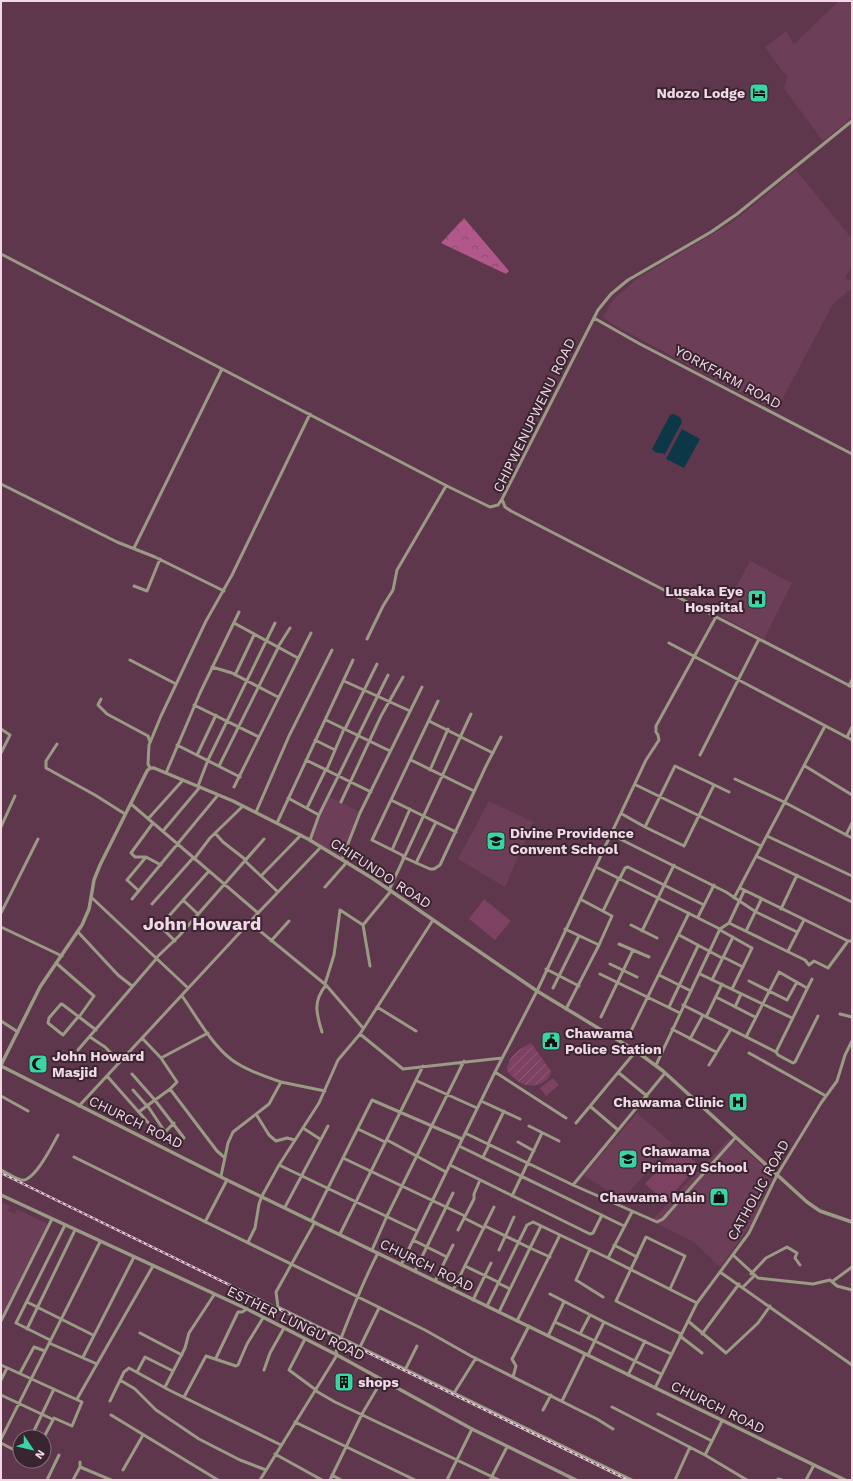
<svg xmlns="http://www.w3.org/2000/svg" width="853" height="1481" font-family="'Work Sans',sans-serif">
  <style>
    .built { fill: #6d3e58 }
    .forest { fill: url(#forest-crowns) }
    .garden { fill: url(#garden-furrows) }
    .pitch { fill: #7d4162 }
    .water { fill: #0c3746 }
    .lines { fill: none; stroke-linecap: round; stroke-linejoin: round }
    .minor { stroke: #9a9a85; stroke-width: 3 }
    .tertiary { stroke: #9a9a85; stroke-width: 3.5 }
    .rail-casing { stroke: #e1c6d4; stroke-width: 2.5 }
    .rail { stroke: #38252f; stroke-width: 1; stroke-dasharray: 3; stroke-linecap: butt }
    .labels { text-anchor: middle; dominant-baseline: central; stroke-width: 4; stroke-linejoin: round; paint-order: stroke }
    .poi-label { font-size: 14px; font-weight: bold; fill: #f2d9e5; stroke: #38252f; text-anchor: start }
    .street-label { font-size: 14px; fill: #f2d9e5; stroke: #38252f }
    .district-label { font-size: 18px; font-weight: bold; fill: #f2d9e5; stroke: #38252f }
  </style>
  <defs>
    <pattern id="forest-crowns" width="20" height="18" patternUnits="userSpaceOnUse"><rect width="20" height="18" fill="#b2578a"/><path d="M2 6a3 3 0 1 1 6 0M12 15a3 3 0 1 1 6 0" fill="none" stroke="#884e6e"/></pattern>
    <pattern id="garden-furrows" width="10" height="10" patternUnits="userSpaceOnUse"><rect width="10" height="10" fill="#7d4162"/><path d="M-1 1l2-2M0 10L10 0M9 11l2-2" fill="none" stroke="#905c78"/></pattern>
  </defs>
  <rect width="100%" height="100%" fill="#5f374c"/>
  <path class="built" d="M839 1H852V117L823 141 784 88 787 77 765 47 786 31 794 44Z
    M796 170 852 239V265L845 278 852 282V288L833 304 776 411 614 325 603 317 613 300 638 278 733 222Z
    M750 561 792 583 764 639 721 616Z
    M330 797 360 812 340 857 309 839Z
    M489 801 533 822 505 887 458 859Z
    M637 1113 672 1143 622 1200 584 1175Z
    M729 1139 733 1143 735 1141 773 1175 756 1218 720 1267 694 1242 651 1221Z
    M1 1202 10 1206 8 1211 15 1214 17 1209 47 1224 3 1315 1 1314Z"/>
  <path class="forest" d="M464 218 509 271 506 274 441 243Z"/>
  <path class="garden" d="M531 1043 551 1071C550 1076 549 1078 545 1081 530 1091 516 1083 507 1070 509 1054 519 1050 531 1043Z"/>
  <path class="pitch" d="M484 899 511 921 495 940 469 919Z
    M553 1078 559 1085 546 1096 540 1088Z
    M678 1147 698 1165 666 1202 645 1184Z"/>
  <path class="water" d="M673 414 680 417 682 422 665 454 655 452 652 449 670 415Z
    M682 429 700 439 684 468 666 459Z"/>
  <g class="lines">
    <path class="minor" d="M852 121 737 214 711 232 628 280 611 294 598 310 502 499 505 507 511 511 852 687
      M1 254 449 487 490 507 498 505 502 499
      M594 318 640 344 852 454
      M1 484 117 542 155 557 224 591
      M134 548 222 369
      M134 586 147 591 160 559
      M234 623 298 658
      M367 639 383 606 393 590 397 570 446 486
      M669 643 852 740
      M278 647 290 628
      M130 660 176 684
      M212 667 232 673 278 697
      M235 675 254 635
      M344 681 410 711
      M849 686 852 680
      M101 699 98 705 107 714 148 736 150 742
      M194 705 259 737
      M326 720 390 751
      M429 721 493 753
      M1 729 10 735 1 753
      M345 729 377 664
      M847 737 852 727
      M315 740 335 750
      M57 744 46 761V768L95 795 125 814
      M177 745 240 777
      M197 755 216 715
      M700 755 759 639
      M306 760 371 792
      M411 760 474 791
      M219 766 278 648
      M805 766 852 795
      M150 768 148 764 149 745 161 716 206 621 232 575 310 414
      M327 769 344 729
      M430 770 448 729
      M166 773 200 693 239 612
      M735 779 784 802 852 838
      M636 785 761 846
      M714 785 684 846 645 827 675 766 729 792
      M198 786 208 760 275 623
      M234 787 311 633
      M288 798 319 815
      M391 800 456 832
      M341 802 381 716 403 677
      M131 804 258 913
      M307 808 326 769
      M256 812 289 736 332 650
      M622 814 645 827
      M148 819 183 780
      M153 823 131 853 135 857H146L161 865
      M277 823 353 660
      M1 827 15 796
      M163 831 200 787
      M215 833 223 842 246 860
      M612 835 726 892 756 912 797 932
      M846 835 852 823
      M767 836 852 876
      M310 840 319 815 388 675
      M392 850 410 809
      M404 856 372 840 438 701
      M756 856 852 902
      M403 857 430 869H434L440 865 486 766 501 737
      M194 859 210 838 243 806
      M342 859 360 813 422 687
      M245 861 278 892
      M416 863 436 822
      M596 867 720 929 656 1065
      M261 876 301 835
      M620 878 625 868 628 867 704 905
      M325 887 347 862
      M740 888 848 941H852
      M389 890 471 714
      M139 891 127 880 146 857
      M91 897 188 988
      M734 898 825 726
      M132 899 218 795
      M580 899 612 916 599 945
      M183 900 198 914
      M152 904 193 858
      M781 909 797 875
      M603 911 619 878
      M1 913 38 839
      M698 917 714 885
      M249 922 326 985 363 1028
      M729 923 805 960 809 965 814 961 828 968 848 941
      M631 925 657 938
      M1 927 62 956
      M565 929 599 945 566 1009
      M720 929 729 923 744 891
      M720 930 752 948 732 989
      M642 931 674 865
      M746 931 761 900
      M78 932 118 975 132 986
      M679 935 722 958
      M175 941 160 926 209 871
      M271 941 289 921
      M619 944 649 957
      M788 951 804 920
      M723 957 743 967
      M156 958 179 936 264 839
      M56 963 94 996 79 1017
      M610 964 637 977
      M370 966 363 925 391 891
      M546 969 579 986
      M600 974 680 1013
      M700 974 792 1018
      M659 975 691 991
      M812 979 776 1052 778 1055 793 1063 795 1062 818 1016
      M712 980 733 937
      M749 981 787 1000 797 982
      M325 984 334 955 340 910 363 925
      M553 988 579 936
      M182 996C197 1017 211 1044 232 1060 246 1070 264 1076 281 1082
      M716 997 755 1017
      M683 1005 776 1052
      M377 1007 416 1031
      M669 1007 698 946
      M735 1007 741 994
      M840 1014 852 1017
      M78 1017 63 1035 48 1023 49 1018 61 1004H62L96 1030
      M601 1017 633 950
      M706 1017 722 984
      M1 1021 18 1032
      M672 1029 716 1052
      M631 1031 689 913
      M322 1032C316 1013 313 1001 326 985
      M360 1034 403 1069 502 1058
      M90 1037 105 1047 120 1062
      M746 1037 779 972 807 988
      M142 1038 161 1058 208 1033
      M690 1039 703 1015
      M78 1050 157 958
      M749 1053 826 1096
      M161 1058 177 1082 170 1089 217 1151 225 1158
      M709 1065 731 1029
      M495 1072 566 1118
      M619 1073 647 1096
      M132 1074 154 1099 184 1138
      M107 1076 152 1127 164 1133 174 1123
      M417 1081 477 1108
      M133 1090 147 1106
      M1 1096 28 1111
      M481 1101 520 1119
      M147 1105 165 1132
      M79 1106 258 913 321 847
      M591 1107 618 1130
      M140 1111 170 1089
      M256 1114 269 1135 276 1141 287 1138 295 1140
      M576 1123 636 1051
      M529 1126 559 1141
      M303 1128 320 1139
      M358 1129 385 1142
      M465 1133 573 1185 657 1222 663 1219 735 1138
      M387 1140 446 1172
      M518 1142 534 1151
      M488 1144 504 1111
      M459 1146 624 1226
      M74 1157 425 1330 471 1356 597 1419 613 1429
      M483 1157 489 1145
      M343 1158 465 1216
      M279 1165 417 1231
      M450 1165 590 1234 593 1233 602 1215
      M1 1170C7 1173 14 1178 21 1180 34 1183 53 1144 58 1135
      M221 1176 228 1143 233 1132 269 1104 281 1082 325 1091
      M573 1185 665 1073
      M512 1196 542 1133
      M285 1207 328 1126
      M464 1218 484 1228
      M312 1220 372 1100 462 1139
      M205 1222 227 1180
      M315 1222 276 1292 278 1307 632 1480
      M485 1226 530 1248 499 1312
      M541 1226 530 1248 550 1257
      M458 1230 474 1199V1194L480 1180
      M340 1234 423 1066
      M413 1240 447 1257
      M248 1242 255 1228 259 1204 262 1196 279 1165 319 1103 338 1060 360 1034 433 920
      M614 1245 637 1257
      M590 1249 576 1280 603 1297
      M372 1250 387 1216 464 1061
      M499 1250 514 1217
      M733 1255 758 1278 813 1284 830 1280 837 1286 852 1290
      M608 1258 632 1212
      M401 1265 495 1072 537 991 646 760 659 740 658 735 656 732V726L716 617
      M465 1266 498 1282
      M415 1271 453 1193
      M720 1272 852 1365
      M751 1274 766 1258 787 1247 797 1253 795 1258 800 1265
      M435 1281 453 1245
      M833 1281 852 1267
      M498 1283 510 1289
      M743 1287 754 1276
      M670 1289 685 1256 646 1237 616 1301 681 1334
      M453 1290 494 1207
      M550 1294 604 1322
      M473 1300 491 1263
      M27 1302 93 1335
      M487 1306 527 1225 533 1222 608 1258 697 1303
      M1 1321 52 1219
      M517 1321 560 1235
      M688 1321 726 1353 758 1323 770 1306
      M555 1322 595 1341
      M27 1329 75 1230
      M140 1333 182 1355
      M580 1334 590 1315
      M702 1334 739 1284
      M548 1336 564 1302
      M680 1336 702 1353
      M305 1339 289 1370 316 1390
      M50 1340 16 1323 65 1225
      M595 1341 661 1374
      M49 1343 97 1364
      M360 1347 379 1308
      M588 1355 604 1322 671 1354
      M83 1357 134 1257
      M216 1358 238 1312H242L247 1309
      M1 1365 82 1402 72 1426 54 1418 44 1437
      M264 1370 270 1353 284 1328
      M405 1370 417 1346
      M137 1372 145 1357 173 1371
      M20 1373 34 1347 45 1351
      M628 1375 645 1341
      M513 1377 516 1366 512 1359 529 1326
      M1 1380 7 1368
      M120 1380 135 1389 156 1410 199 1439 240 1460 266 1470
      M165 1387 185 1348 189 1333 214 1295
      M655 1388 697 1303 749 1233 777 1175 821 1103 837 1081 845 1055 852 1041
      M316 1391 335 1402 499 1480
      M454 1393 476 1358
      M1 1395 52 1419
      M184 1397 206 1356 236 1366 238 1365 247 1344 263 1318
      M77 1399 153 1266
      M110 1401 124 1372 129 1368 169 1390 281 1445
      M562 1401 585 1354
      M612 1407 705 1455 747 1480
      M543 1410 551 1395
      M658 1414 712 1441
      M111 1415 218 1480
      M295 1422 415 1480
      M31 1437 54 1389
      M1 1439 100 1242
      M1 1443 20 1453
      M275 1454 322 1480
      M705 1455 722 1421
      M80 1467 111 1480
      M123 1470 143 1435
      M332 1475 341 1480
      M778 1479 782 1480
      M47 1480 59 1455
      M73 1480 80 1467V1462
      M260 1480 337 1355 336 1351C349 1318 361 1285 378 1253
      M330 1480 362 1414 382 1380
      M447 1480 472 1429
      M490 1480 507 1447
      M675 1480 690 1447
      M806 1480 814 1465"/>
    <path class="tertiary" d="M1 1065 40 987 82 925 89 909 94 880 100 865 147 771 150 768H154L233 801 308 839 372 878 537 991 636 1051 663 1071 807 1202 820 1211 852 1222
      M1 1066 227 1180 845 1480
      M1 1195 247 1309 337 1355 472 1429 576 1480"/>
    <g class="rail-casing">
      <path id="rail" d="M1 1173 628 1480"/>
    </g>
    <use href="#rail" class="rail"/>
  </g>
  <defs>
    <g id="hotel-square" transform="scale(1)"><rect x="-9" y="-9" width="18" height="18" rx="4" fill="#3bd4a4" stroke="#38252f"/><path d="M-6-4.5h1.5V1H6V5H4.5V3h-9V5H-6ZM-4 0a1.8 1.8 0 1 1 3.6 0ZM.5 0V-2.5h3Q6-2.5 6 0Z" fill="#111"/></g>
    <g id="hospital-square" transform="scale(1)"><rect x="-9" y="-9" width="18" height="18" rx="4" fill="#3bd4a4" stroke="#38252f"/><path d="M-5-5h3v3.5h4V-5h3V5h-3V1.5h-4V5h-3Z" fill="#111"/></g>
    <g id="school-square" transform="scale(1)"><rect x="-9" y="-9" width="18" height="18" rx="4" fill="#3bd4a4" stroke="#38252f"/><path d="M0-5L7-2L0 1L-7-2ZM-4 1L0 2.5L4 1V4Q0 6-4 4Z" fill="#111"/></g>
    <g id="civic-square" transform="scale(1)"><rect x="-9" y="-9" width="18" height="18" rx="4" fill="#3bd4a4" stroke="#38252f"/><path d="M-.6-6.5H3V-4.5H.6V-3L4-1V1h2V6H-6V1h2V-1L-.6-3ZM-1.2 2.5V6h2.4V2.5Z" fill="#111"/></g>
    <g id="mosque-square" transform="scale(1)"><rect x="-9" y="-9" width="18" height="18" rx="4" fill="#3bd4a4" stroke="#38252f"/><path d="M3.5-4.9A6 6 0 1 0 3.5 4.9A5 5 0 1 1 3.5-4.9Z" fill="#111"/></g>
    <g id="shop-square" transform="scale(1)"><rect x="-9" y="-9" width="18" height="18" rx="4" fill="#3bd4a4" stroke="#38252f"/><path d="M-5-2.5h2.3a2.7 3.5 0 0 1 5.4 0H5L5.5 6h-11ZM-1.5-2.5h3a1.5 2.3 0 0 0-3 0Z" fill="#111"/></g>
    <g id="building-square" transform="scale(1)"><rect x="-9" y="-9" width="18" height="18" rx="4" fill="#3bd4a4" stroke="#38252f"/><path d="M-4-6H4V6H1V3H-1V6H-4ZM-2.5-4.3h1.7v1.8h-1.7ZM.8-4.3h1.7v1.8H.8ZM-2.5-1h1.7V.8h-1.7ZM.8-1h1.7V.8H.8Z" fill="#111"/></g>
  </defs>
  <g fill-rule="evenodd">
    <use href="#hotel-square" x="759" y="93"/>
    <use href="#hospital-square" x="757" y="599"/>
    <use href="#school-square" x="496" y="841"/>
    <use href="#civic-square" x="551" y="1041"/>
    <use href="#mosque-square" x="38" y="1064"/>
    <use href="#hospital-square" x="738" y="1102"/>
    <use href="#school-square" x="628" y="1159"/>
    <use href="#shop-square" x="719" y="1197"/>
    <use href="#building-square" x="344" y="1382"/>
  </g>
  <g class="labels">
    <g class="poi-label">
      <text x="745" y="93" text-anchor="end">Ndozo Lodge</text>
      <text x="743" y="591" text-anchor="end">Lusaka Eye<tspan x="743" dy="16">Hospital</tspan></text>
      <text x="510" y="833">Divine Providence<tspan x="510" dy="16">Convent School</tspan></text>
      <text x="565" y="1033">Chawama<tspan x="565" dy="16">Police Station</tspan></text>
      <text x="52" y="1056">John Howard<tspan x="52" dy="16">Masjid</tspan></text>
      <text x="724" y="1102" text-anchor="end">Chawama Clinic</text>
      <text x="642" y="1151">Chawama<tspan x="642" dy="16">Primary School</tspan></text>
      <text x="705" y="1197" text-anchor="end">Chawama Main</text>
      <text x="358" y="1382">shops</text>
    </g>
    <g class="street-label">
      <text transform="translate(728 377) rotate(28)">YORKFARM ROAD</text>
      <text transform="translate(534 415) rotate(-64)">CHIPWENUPWENU ROAD</text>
      <text transform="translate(381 873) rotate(33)">CHIFUNDO ROAD</text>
      <text transform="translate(136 1122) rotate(26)">CHURCH ROAD</text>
      <text transform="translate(758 1190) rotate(-61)">CATHOLIC ROAD</text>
      <text transform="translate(427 1265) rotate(26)">CHURCH ROAD</text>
      <text transform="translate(296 1323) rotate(26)">ESTHER LUNGU ROAD</text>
      <text transform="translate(718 1407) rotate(26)">CHURCH ROAD</text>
    </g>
    <g class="district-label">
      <text x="202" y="923">John Howard</text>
    </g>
  </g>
  <rect width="853" height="1481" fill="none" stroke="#f2d9e5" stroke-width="4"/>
  <g transform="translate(32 1449) rotate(125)"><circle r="19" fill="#38252f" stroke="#826d78"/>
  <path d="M0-3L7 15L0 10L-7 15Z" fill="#3bd4a4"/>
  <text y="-6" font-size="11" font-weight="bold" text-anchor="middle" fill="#f2d9e5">N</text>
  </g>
</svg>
